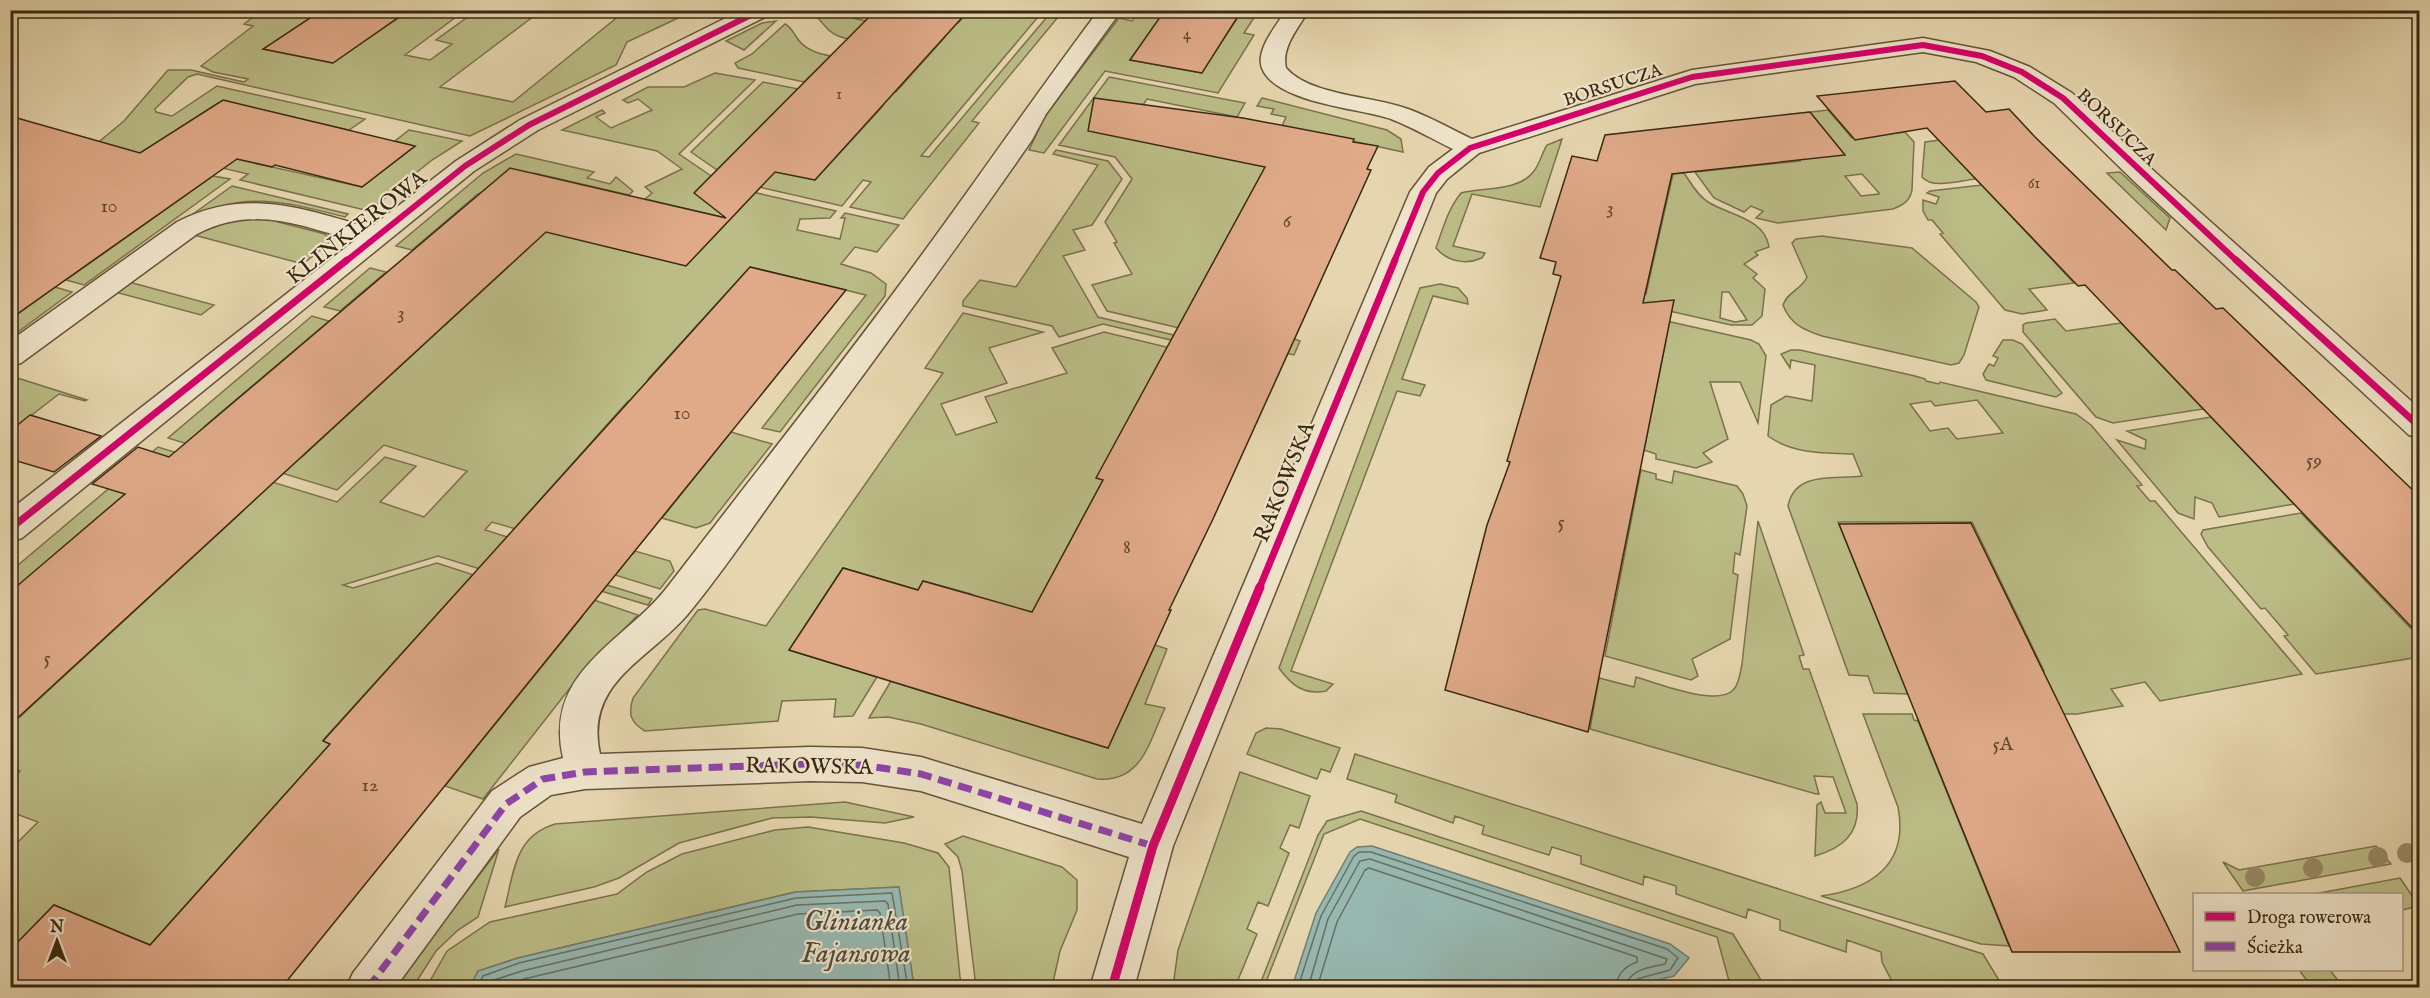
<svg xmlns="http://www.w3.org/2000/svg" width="2430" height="998" font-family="'IM FELL English',serif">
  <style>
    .green { fill: #bbbc86; stroke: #7a724c; stroke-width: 1.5; fill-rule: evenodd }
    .water { fill: #97b8b1; stroke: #717e71; stroke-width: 1.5 }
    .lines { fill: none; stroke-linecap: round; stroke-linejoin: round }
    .shore { stroke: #687061; stroke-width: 1.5 }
    .building { fill: #e0aa89; stroke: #382811; stroke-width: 1.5 }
    .minor-casing { stroke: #645438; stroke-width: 3 }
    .minor { fill: #efe4cb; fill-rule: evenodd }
    .quiet { stroke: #8e44ad; stroke-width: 7; stroke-dasharray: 14 7; stroke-linecap: butt }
    .cycleway-far2-casing { stroke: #efe4cb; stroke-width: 9 }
    .cycleway-far1-casing { stroke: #efe4cb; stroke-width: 10 }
    .cycleway-casing { stroke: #efe4cb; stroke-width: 13 }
    .cycleway-far2 { stroke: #d6006c; stroke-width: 6 }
    .cycleway-far1 { stroke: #d6006c; stroke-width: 7 }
    .cycleway { stroke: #d6006c; stroke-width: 9 }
    .tree { fill: #988b68 }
    .labels { text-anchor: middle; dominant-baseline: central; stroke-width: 4.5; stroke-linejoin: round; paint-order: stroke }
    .far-number-label { font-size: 16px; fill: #62482f }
    .far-street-label { font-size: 18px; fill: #382811; stroke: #efe4cb }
    .number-label { font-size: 20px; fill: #62482f }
    .street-label { font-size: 22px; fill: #382811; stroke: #efe4cb }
    .near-water-label { font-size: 28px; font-style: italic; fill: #504c39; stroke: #efe4cb }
  </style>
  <rect width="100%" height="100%" fill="#e6d6af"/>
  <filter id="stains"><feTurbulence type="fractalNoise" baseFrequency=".00333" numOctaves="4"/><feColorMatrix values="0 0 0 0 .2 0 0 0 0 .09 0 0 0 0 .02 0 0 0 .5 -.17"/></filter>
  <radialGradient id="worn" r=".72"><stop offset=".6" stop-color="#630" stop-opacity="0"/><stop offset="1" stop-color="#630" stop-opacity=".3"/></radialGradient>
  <path class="green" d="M528 10 538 13 440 87 513 102 625 11H693L627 42 616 65 470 136 197 74 188 77 155 109 156 112 172 116 217 86 365 119 349 130 241 105 238 107 218 103 11 239 95 145 124 121 168 70H191L244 82 248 79 213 72 201 66 253 26 244 24 261 11H322L264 49 332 63 409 11H464L405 55 430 60 452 44 436 40 476 11Z
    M810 11C830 11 847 17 866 21L848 39C825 34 827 24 810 11Z
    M969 11H1043L921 156 929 157 1052 11H1063L972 121 979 123 903 219 850 207 871 182 863 180 842 206 733 181 691 152 763 82 798 89 727 161 815 180 882 107 890 91 896 92 945 37 940 36 952 23H958Z
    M1140 11H1165L1130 60 1201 73 1242 11 1257 13 1244 33 1254 35 1218 93 1105 71 1044 153 1029 150 1045 116 1119 18 1132 21Z
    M776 21 744 50 726 41 762 23Z
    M785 24C791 27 793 32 797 38 805 50 818 54 831 56L804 82 738 68 735 63 752 54Z
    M715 73 755 80 679 154 726 186 836 211 830 218 800 219 797 230 840 239 845 218H841L845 213 899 225 877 252 855 247 841 264 871 273 886 284 885 296 780 432 762 428 866 295 750 267 649 378 635 403 628 401 522 520 630 554H633L635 551 670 561 674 571 660 589 573 562 567 544 492 522 485 530 555 552 562 571 652 599 648 605 601 591 522 582 438 556 343 585 353 588 437 563 519 590 594 600 638 615 588 665 483 799 445 786 582 617 468 580 323 740 330 744 150 945 54 905 11 950V849L38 822 11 812V781L20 771 11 767V725L243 511 11 592V571L158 447 337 502 385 457 416 466 380 502 424 517 467 471 384 445 337 490 168 438 312 316 329 321 205 426 302 457 422 346 439 324 445 325 543 231 730 219 645 199 652 193 645 187 682 169 657 151 562 130 602 110 605 113 596 117 611 128 652 110 638 99 628 103 623 100 648 87H684Z
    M1109 77 1245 103 1237 117 1147 99 1121 137 1272 168 1294 339 1300 341 1294 355 1107 311 1092 285 1132 274 1114 243 1117 242 1105 222 1132 179 1115 157 1059 145Z
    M1262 98 1387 130 1401 139 1403 152 1282 126 1286 117 1271 114 1274 109 1257 106Z
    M1828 110 1852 138 1905 132 1914 142 1912 190C1910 201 1903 205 1893 209L1778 223 1756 218 1763 211 1751 206 1744 212 1714 198 1695 172 1800 161 1785 115ZM1862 174 1879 193V194L1861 196 1845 176Z
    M409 130 462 141 432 160 369 211 240 180 248 174 218 167 232 158 362 187 415 146 395 141Z
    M1562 139 1540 207 1472 194 1453 246 1485 253 1482 258C1466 265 1448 262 1436 248 1443 228 1448 209 1461 193 1483 187 1519 192 1534 171 1540 163 1542 153 1547 145Z
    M1940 140 1976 179C1962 180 1933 190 1922 177L1925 142Z
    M1056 150 1108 161 1122 179 1092 225 1073 230 1085 250 1063 256 1098 317 1284 361 1281 366 1103 324 1059 337 1052 326 963 306V301L980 280 1016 287 1098 165 1053 154Z
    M516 154 594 172 587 178 610 184 616 177 633 191 629 195 534 173 478 194 412 250 396 246 483 173Z
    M2120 172 2170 218 2166 230 2107 173Z
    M1684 173C1691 183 1697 195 1708 202 1728 215 1765 218 1769 247L1755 252 1758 255 1744 264 1757 274 1753 278 1765 289 1762 316 1752 325H1731L1634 303 1636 292 1646 294 1673 174ZM1722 292H1729L1747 320 1735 322 1720 318Z
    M213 176 230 179 84 285 66 280Z
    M1982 185 2074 283 2029 289 2047 310 2022 314 2005 310 1940 234 1943 233 1932 220H1928L1923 211V200L1936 204 1939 197 1927 193 1930 191Z
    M232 186 348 214 345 217C285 202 245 190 186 219Z
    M259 217 325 234 331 241 303 264 194 235 222 221Z
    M1822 236 1912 248 1976 302 1979 307 1964 355 1959 363 1951 365 1822 336C1804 330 1790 324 1783 305 1787 292 1802 289 1807 277L1792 243 1796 239Z
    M370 268 386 272 340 311 324 307Z
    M129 282 214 305 201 315 115 292Z
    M1440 284 1458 288 1467 298 1468 304 1433 296 1402 379 1425 385 1420 396 1397 391 1291 671 1333 684 1326 691C1304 695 1292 686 1279 668L1420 288Z
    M55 287 72 292 11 337V319Z
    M963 313 1043 332 989 348 1007 383 941 404 956 435 997 422 985 397 1067 373 1052 348 1104 332 1278 374 1103 480 1025 626 971 594 923 581 918 590 843 568 789 650 877 677 853 716 834 717 836 699 782 701 778 721 645 731C630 722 628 714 633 698L698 610 705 609 766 626 943 373 925 368Z
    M1631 313 1751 340 1759 344 1766 356 1758 423 1740 382H1710L1728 439 1703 453 1712 462 1696 468 1656 459V454L1644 450 1666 340 1625 331Z
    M2055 319 2066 331 2121 323 2203 409 2113 423 2096 417 2023 332V325L2026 323Z
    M2003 340H2013L2022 344 2062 393 2056 397 1986 380 1983 374 1989 364 1994 366 1998 358 1993 356Z
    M1791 350H1800L1915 376 1925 379 1926 381 1939 384 1940 382 2076 414 2091 425 2142 485 2137 486 2150 501H2155L2302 674 2160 701 2145 682 2111 689 2123 706 2077 714H2056L2036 671H2044L1972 522H1838L1899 672 1902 673 1910 694 1874 693 1868 676 1849 675 1788 506C1795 470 1836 480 1862 476L1853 454C1824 453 1793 454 1768 436L1771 405 1786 396 1812 401 1815 365 1791 360 1790 368 1781 354ZM1977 400 2003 433 1957 439 1948 428 1930 431 1910 404 1931 401 1935 406Z
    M11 376 87 400 85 401 59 394 11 431Z
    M2211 417 2294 504 2219 517 2212 503 2195 497 2194 519 2178 513 2117 440 2145 449 2146 440 2127 431Z
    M731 432 772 444 710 523 696 528 662 518Z
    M1641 470 1656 474V479L1672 483 1674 471 1737 486 1743 494 1747 506 1740 555 1735 553 1733 573 1738 575 1730 639 1692 659 1698 676 1691 680 1605 656Z
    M2301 513 2419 637V657L2316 674 2284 636 2288 635 2265 608 2261 609 2208 547 2201 534 2203 530Z
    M1758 521 1804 655 1799 656 1803 669H1809L1857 804C1860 834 1842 848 1815 856L1817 805 1821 802 1825 813H1846L1833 777 1814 776 1819 794H1816L1590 729 1599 678 1634 687 1636 677C1657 683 1715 706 1732 691 1739 685 1740 673 1742 664Z
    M1155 645 1167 649 1145 704 1165 708C1149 742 1142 783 1097 779L921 724 888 717 869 718 891 681 1108 748Z
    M1863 714H1912L1914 720 1918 721 2009 946 1981 944 1821 896C1872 889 1909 864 1898 807Z
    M1266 728 1281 729 1340 748 1330 772 1321 769 1317 779 1247 754 1256 733Z
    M1355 754 1983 954 2003 987H1895L1882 962 1881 952 1847 940 1846 952 1780 930V920L1748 909 1746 918 1676 894V886L1644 876 1643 885 1581 864V856L1552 847 1549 855 1482 834 1484 826 1455 816 1453 823 1395 802 1397 795 1347 779Z
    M1240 772 1310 796 1299 828 1290 825 1280 848 1289 853 1268 906 1258 902 1247 929 1257 934 1235 987 1225 984 1223 987H1173L1178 950Z
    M845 802 914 817 885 823 811 817 772 818 679 843 619 878 594 887 505 907C514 871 515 836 555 824Z
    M1361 811 1733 934 1764 985 1729 981 1717 937 1360 819 1324 834 1264 987H1259L1318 835 1327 821Z
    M808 827 904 843 938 853 949 867 961 987H914L899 887 795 892 518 958 478 971 470 987 426 988 447 951 490 922 617 894 647 872 682 854 775 830Z
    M963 836 1062 867 1077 880V910L1060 951 1052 987H976L962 871 958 857 945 844Z
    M2376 846 2391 864 2243 891 2223 862 2239 870Z
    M499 849 478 917 458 930 436 951 413 987 393 988Z
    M2400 878 2419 906 2402 910V894H2314Z
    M2299 970H2330L2343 987H2312Z"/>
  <path class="water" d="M1372 846 1670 944 1689 958 1674 976 1627 987H1294V981L1316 913 1350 852 1357 847Z
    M899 887 914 987H470L478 971 518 958 796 892Z"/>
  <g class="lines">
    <path class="shore" d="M477 988 483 976 519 963 796 898 892 893 908 988
      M485 988 488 982 522 971 797 905 885 901 888 904 900 988
      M500 988 524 979 798 914 877 910 880 913 891 988
      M1300 988V981L1321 916 1354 856 1359 852H1371L1667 949 1678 958 1670 970 1637 979 1632 988
      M1308 988 1328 919 1360 861 1370 859 1667 959 1665 964C1648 968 1629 969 1625 988
      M1317 988 1337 922 1365 870 1369 868 1637 957V962C1624 967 1617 974 1616 988"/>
  </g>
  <path class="building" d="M322 10H409L333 63 263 49Z
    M876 10H969L815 180 775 172 686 266 546 232 10 725V592L125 494 92 484 138 447 169 457 510 168 726 218 694 193Z
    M1165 10H1242L1202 73 1130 60Z
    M1955 81 1986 112 2009 109 2035 137 2172 270H2175L2216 309 2223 308 2420 497V636L2085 285 2078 286 1927 128 1855 140 1817 96Z
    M1094 98 1243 118 1354 139 1353 142 1378 146 1367 169 1371 170 1213 519 1169 610H1171L1108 748 789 650 843 568 918 590 923 581 1032 612 1103 480 1096 478 1265 167 1088 131Z
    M223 100 415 146 362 187 275 165 272 167 237 159 10 319V116L140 153Z
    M1810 112 1845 155 1672 174 1643 303 1674 300 1588 732 1445 690 1487 525 1510 462 1507 461 1561 276 1553 274 1556 262 1540 258 1572 156 1597 161 1605 135Z
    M750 267 846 290 282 987H10V950L54 905 150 945 330 744 323 741Z
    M30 415 101 436 54 472 10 459V431Z
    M1971 523 2067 720 2180 952H2012L1839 524Z"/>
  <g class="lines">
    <g class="minor-casing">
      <path id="minor" d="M742 10H772L769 15 538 130 474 171 22 538 10 542V510L354 241C298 224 252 205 197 234L21 363 10 366V341L177 222C245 187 302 208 370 228L456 161 520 120Z
        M1099 10H1115L1118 15 1046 114 1032 140C959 246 882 349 806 453 767 506 730 563 688 614 649 660 584 682 600 754L810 747 862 748 921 757 1142 824 1410 192 1429 167 1453 149C1432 139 1412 127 1391 119 1359 108 1275 103 1262 68 1255 50 1277 25 1286 10H1309C1299 27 1281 47 1286 68 1310 96 1374 96 1408 109 1430 117 1451 129 1472 139L1692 70 1923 38 1990 51 2030 67 2072 93 2155 172 2420 409V438L2409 435 2137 184 2054 103 2014 77 1976 62 1923 52 1695 84 1479 153 1447 179 1436 193 1173 846 1134 988H1090L1129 857 921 791 862 782 810 781 585 789 551 795 520 817 395 988H346L353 973 492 791 529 767 563 758C543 670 625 643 669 585 745 486 823 388 898 287 966 196 1030 102 1099 10Z"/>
    </g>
    <use href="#minor" class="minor"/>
    <path class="quiet" d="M368 988 506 804 543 779 585 772 810 764 862 765 921 774 1153 846"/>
    <g class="cycleway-far2-casing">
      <path id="cycleway-far2" d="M345 262 465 166 529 125 761 10
        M1394 262 1423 192 1438 173 1470 148 1692 77 1923 45 1982 56 2022 72 2063 98 2238 262"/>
    </g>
    <g class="cycleway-far1-casing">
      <path id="cycleway-far1" d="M2236 260 2420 427
        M10 529 347 260
        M1259 589 1395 260"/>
    </g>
    <g class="cycleway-casing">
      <path id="cycleway" d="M1112 988 1153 846 1260 587"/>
    </g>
    <use href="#cycleway-far2" class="cycleway-far2"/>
    <use href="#cycleway-far1" class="cycleway-far1"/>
    <use href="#cycleway" class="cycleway"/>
  </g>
  <g class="tree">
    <circle cx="2407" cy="853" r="10"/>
    <circle cx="2378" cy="857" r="10"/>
    <circle cx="2313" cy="868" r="10"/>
    <circle cx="2255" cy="877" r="10"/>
  </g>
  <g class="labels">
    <g class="far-number-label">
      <text x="1187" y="35">4</text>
      <text x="839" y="95">1</text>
      <text x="2034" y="184">61</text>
    </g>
    <g class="far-street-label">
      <text transform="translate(1613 86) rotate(-18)">BORSUCZA</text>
      <text transform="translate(2116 128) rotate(44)">BORSUCZA</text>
    </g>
    <g class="number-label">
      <text x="109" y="206">10</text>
      <text x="1610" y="208">3</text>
      <text x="1287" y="221">6</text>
      <text x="401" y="313">3</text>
      <text x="682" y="413">10</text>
      <text x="2314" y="460">59</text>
      <text x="1561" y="522">5</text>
      <text x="1127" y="547">8</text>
      <text x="47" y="658">5</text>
      <text x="2003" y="744">5A</text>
      <text x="370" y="785">12</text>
    </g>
    <g class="street-label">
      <text transform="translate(357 228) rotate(-38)">KLINKIEROWA</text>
      <text transform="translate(1285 482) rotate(-68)">RAKOWSKA</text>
      <text transform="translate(809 767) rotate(1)">RAKOWSKA</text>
    </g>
    <g class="near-water-label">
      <text x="856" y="922">Glinianka<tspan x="856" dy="32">Fajansowa</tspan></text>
    </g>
  </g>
  <rect width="2430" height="998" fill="none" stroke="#e6d6af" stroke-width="36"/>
  <rect x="12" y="12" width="2406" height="974" fill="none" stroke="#382811" stroke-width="3"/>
  <rect x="18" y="18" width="2394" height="962" fill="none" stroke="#382811" stroke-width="1.5"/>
  <rect x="2193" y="893" width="210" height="78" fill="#efe4cb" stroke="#a69981" stroke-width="1.5"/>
  <rect x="2205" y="912" width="30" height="9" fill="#d6006c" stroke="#a69981" stroke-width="1.5"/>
  <text x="2247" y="923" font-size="18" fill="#382811">Droga rowerowa</text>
  <rect x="2205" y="942" width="30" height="9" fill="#8e44ad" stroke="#a69981" stroke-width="1.5"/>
  <text x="2247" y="953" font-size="18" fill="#382811">Ścieżka</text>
  <g transform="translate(57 941)" stroke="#efe4cb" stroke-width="4.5" paint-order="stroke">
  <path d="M0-4.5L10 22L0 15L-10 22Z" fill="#382811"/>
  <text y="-9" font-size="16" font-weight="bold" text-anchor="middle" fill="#382811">N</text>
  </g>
  <rect width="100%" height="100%" filter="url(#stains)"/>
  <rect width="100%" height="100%" fill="url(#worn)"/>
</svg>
